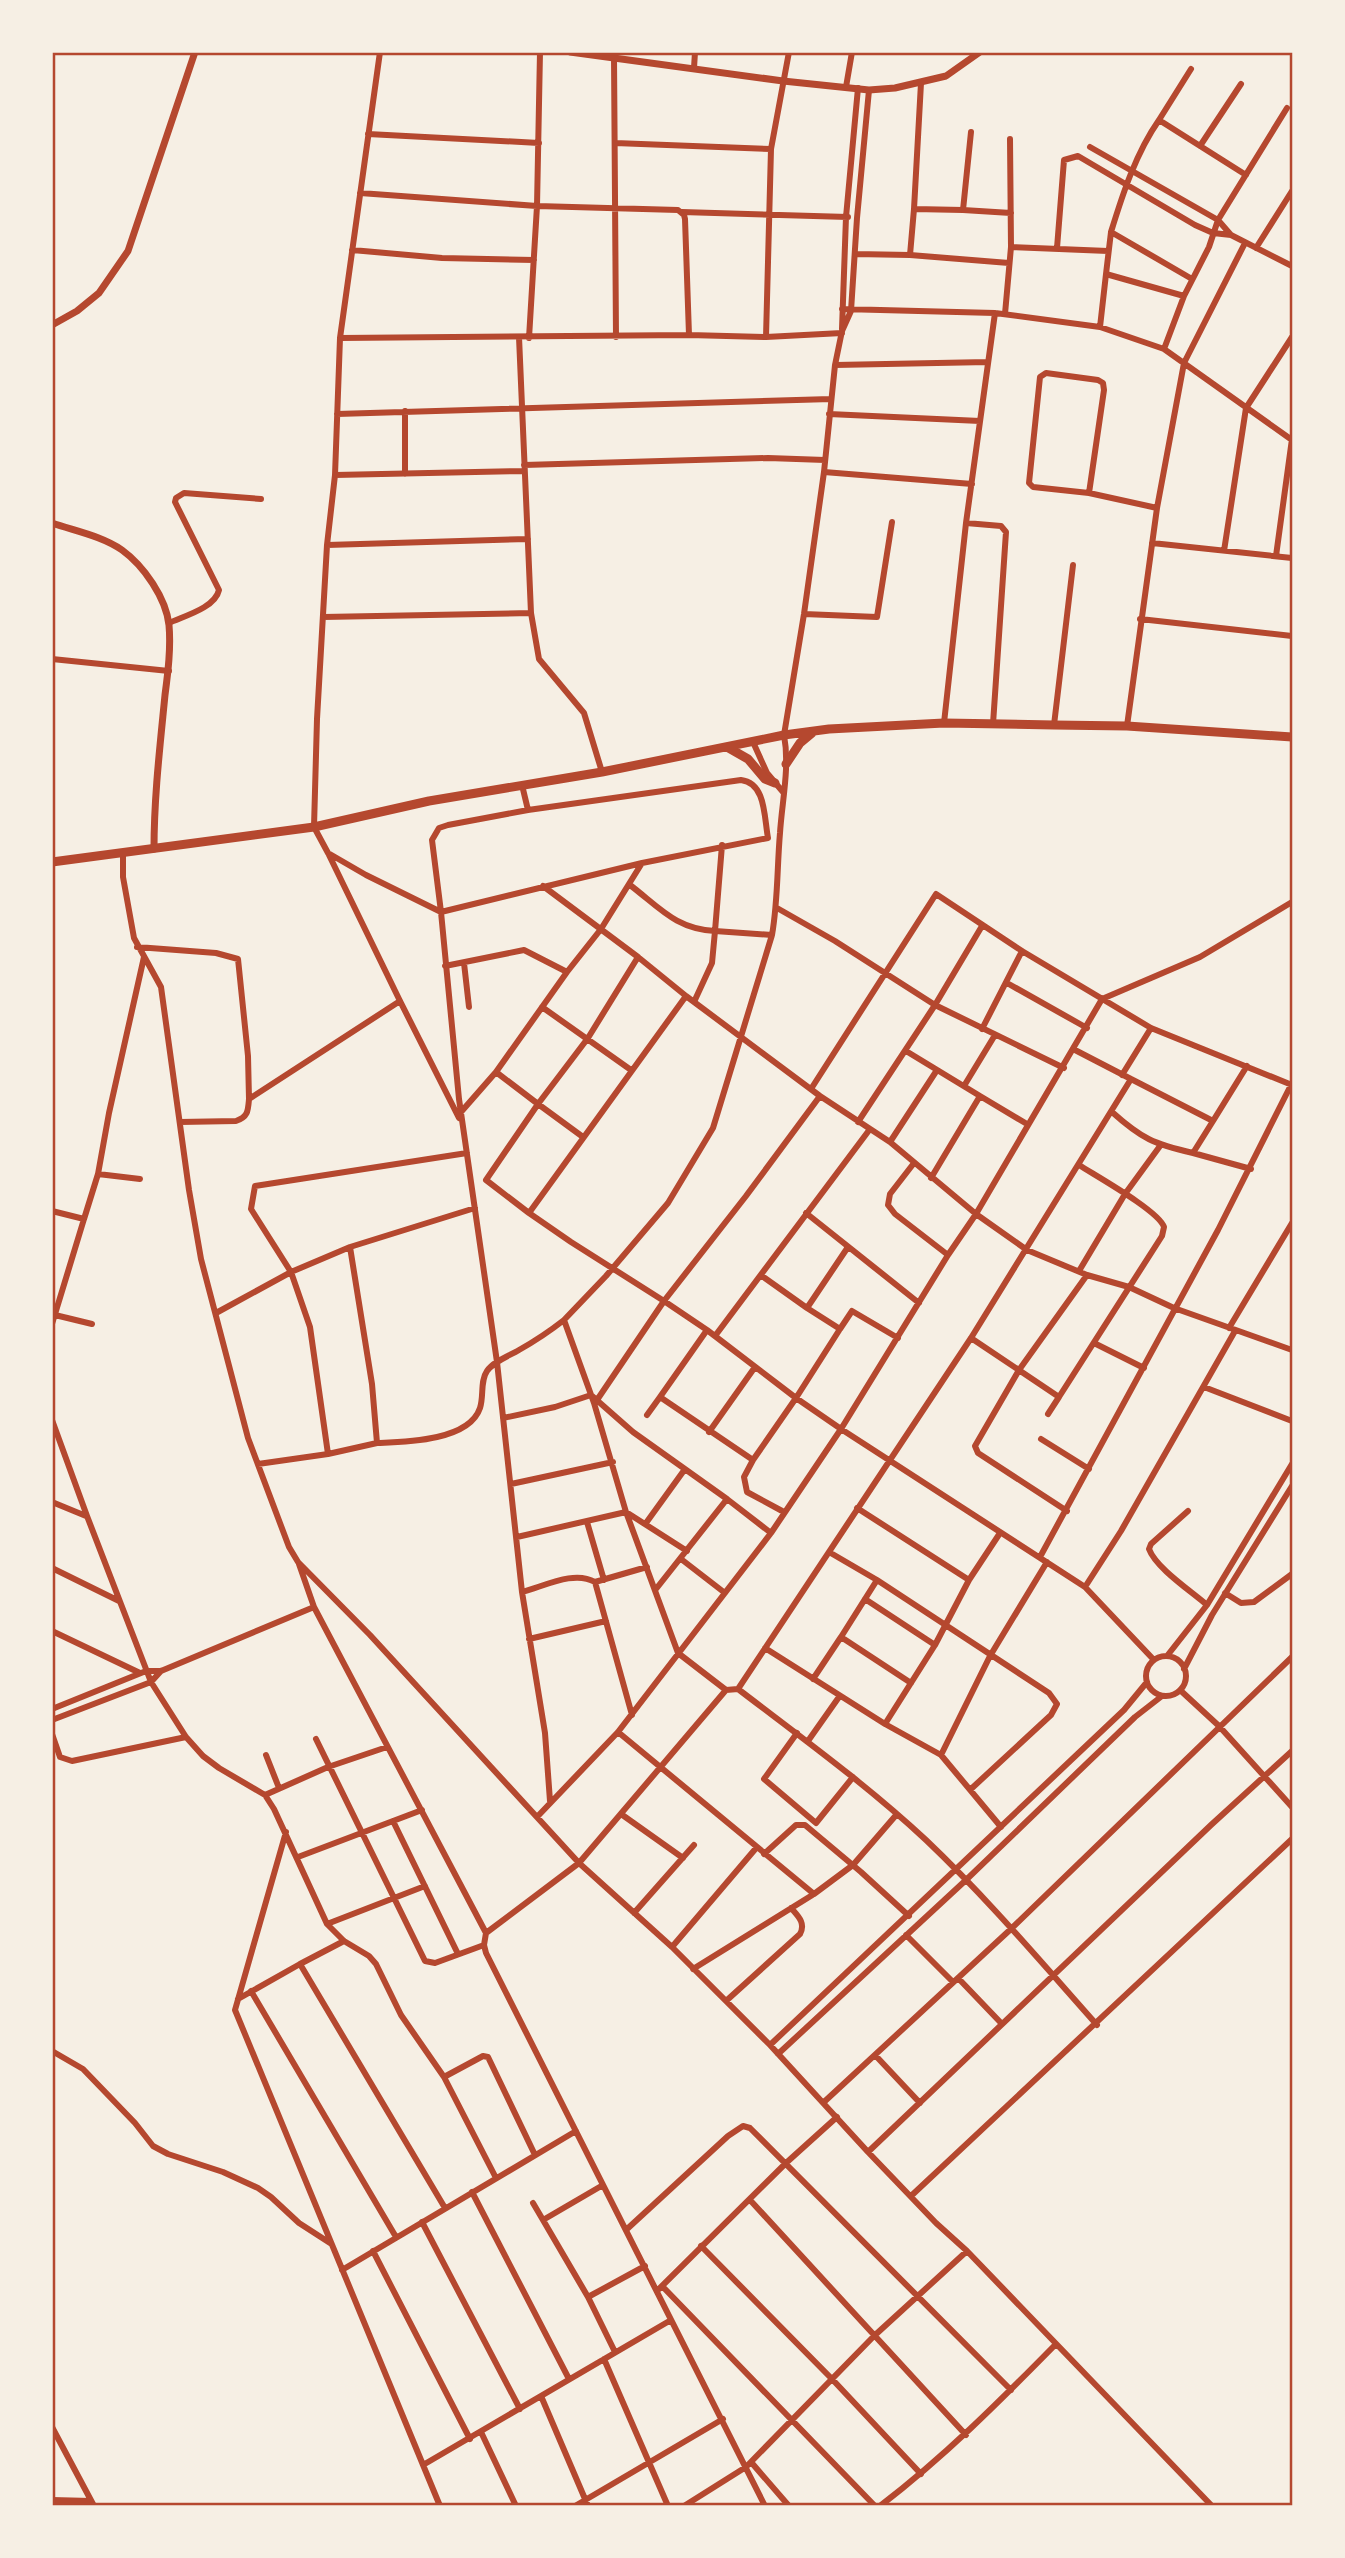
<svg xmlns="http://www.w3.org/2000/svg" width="1345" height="2558" font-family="'Public Sans',sans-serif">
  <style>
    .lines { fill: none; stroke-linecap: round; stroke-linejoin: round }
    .minor { stroke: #b5482f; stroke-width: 6 }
    .tertiary { stroke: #b5482f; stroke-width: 7 }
    .primary { stroke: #b5482f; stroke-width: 9 }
    .neatline { fill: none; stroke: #b5482f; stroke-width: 2.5 }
  </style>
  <rect width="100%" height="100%" fill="#f6efe4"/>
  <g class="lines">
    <path class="minor" d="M380 52 340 338 335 475 524 471
      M614 57 616 337
      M694 68 695 52
      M846 87 852 52
      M869 90 857 218 851 311 842 331 835 365 824 472 804 614 784 735C790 767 782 801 780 833 777 867 778 901 772 935L713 1128 668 1203 606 1276 564 1320 594 1403 626 1512 678 1653 726 1690 738 1689C802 1738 867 1785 926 1840 987 1898 1041 1962 1097 2025
      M1287 108 1218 220 1209 247 1184 296 1164 349 1292 440
      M1159 120 1191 69
      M368 134 539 143
      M1010 139 1011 247
      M615 143 771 149 766 337
      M1200 146 1241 84
      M1090 147 1218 220 1231 235 1292 266
      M771 149 789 52
      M360 193 537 206 678 210 684 215 685 219 689 335
      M914 209 921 83
      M963 210 1011 213
      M682 212 848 217
      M1111 232 1106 274 1184 296
      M1057 248 1064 160 1078 156 1195 225 1213 233 1231 235
      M1256 248 1292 191
      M352 250 442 258 534 260
      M855 254 910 255 914 209 963 210 971 132
      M910 255 1009 263
      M1192 279 1111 232C1123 193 1136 153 1159 120L1246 175
      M842 309 995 313 1100 327 1164 349
      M1005 314 1011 247 1108 251
      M1100 327 1106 274
      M842 329 846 217 858 88
      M340 338 689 335 766 337 842 333
      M529 338 537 206 540 52
      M835 365 988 362
      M1046 373 1098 380 1103 383 1104 390 1089 493 1033 487 1029 483 1040 377Z
      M337 414 831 399
      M829 414 980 421
      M524 465 768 458 825 460
      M824 472 972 484
      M405 474V411
      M335 475 327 545 317 719 314 827 328 853 366 875 441 912 459 1099 497 1362 522 1592 545 1733 550 1801
      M1089 493 1157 508
      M966 523 1001 526 1006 532 993 724
      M1152 543 1292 558
      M327 545 528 539
      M1224 551 1246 408 1292 337
      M1276 556 1292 439
      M531 613 539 659 584 713 602 772
      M804 614 877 617 892 522
      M323 617 531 613 519 337
      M1140 619 1292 636
      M169 623C184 616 215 608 219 590L175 502 176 498 184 493 261 499
      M52 659 169 671
      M944 723 966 523 995 313
      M1054 725 1073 565
      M1127 726 1157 508 1184 363 1245 243
      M753 742 767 773 783 792
      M522 785 528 810
      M123 853V877L134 938 161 987 189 1190 201 1259 248 1438 289 1547 298 1562 370 1635 579 1863 672 1947 770 2045 868 2152 936 2223 967 2251 1212 2506
      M329 855 400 1001 459 1118
      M642 863 441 912 432 840 439 828 448 825 528 810 741 780C766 783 764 817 768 838L642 863 601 929 567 972 496 1072 538 1104 588 1038 638 957 686 996 529 1213 571 1242 664 1301 746 1196 820 1096
      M630 885C660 908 676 929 715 931L722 845
      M543 886 638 957
      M777 908 835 941 935 1005 1064 1068
      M137 947 216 953 238 959 248 1056 249 1099
      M464 963 469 1007
      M445 966 524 950 567 972
      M1007 983 1087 1028
      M686 996 820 1096 890 1142 976 1214 1027 1250 1087 1275 1129 1287 1174 1308 1292 1350
      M694 1002 712 963 715 931 772 935
      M542 1007 631 1070
      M982 1029 1022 951
      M906 1051 980 1096 931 1178
      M1122 1075 1151 1028
      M1131 1079 1213 1121 1193 1153 1251 1169
      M964 1086 995 1035
      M811 1089 936 894 1022 951 1151 1028 1292 1085
      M980 1096 1027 1124
      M461 1112 496 1072
      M1112 1112C1142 1139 1154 1144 1193 1153
      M1213 1121 1247 1066
      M180 1122 236 1121C248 1117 248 1111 249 1099L400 1001
      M858 1122 935 1005 982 926
      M890 1142 937 1070
      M914 1163 890 1194 888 1205 895 1214 948 1255
      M98 1174 140 1179
      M52 1211 84 1219 98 1174 109 1113 144 957
      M529 1213 486 1180 538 1104 583 1137
      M806 1213 919 1303
      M848 1247 807 1308 840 1329 852 1311 898 1338
      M1079 1271 1125 1194 1160 1146
      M762 1276 807 1308
      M216 1313 291 1272 251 1209 255 1186 467 1153
      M55 1315 92 1324
      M52 1324 84 1219
      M1229 1328 1292 1223
      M715 1336 870 1129
      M971 1338 1059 1397 1048 1414
      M1094 1343 1144 1368
      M1204 1387 1292 1421
      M660 1397 707 1330
      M1059 1397 1162 1236 1164 1227C1159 1211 1096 1176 1079 1165
      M597 1400 664 1301 707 1330 796 1398 841 1429 1085 1587 1154 1660
      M647 1415 660 1397 753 1460 744 1477 747 1492 784 1512
      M503 1418 555 1407 591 1395 633 1432 727 1499 656 1589
      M52 1420 87 1516 151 1682 186 1737 203 1756 219 1768 265 1795 274 1809 327 1924 344 1941 369 1956 376 1964 401 2015 444 2077 496 2178
      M709 1432 755 1367
      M1041 1439 1089 1469
      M377 1443C405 1442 469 1441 480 1408 484 1396 480 1381 487 1371 494 1361 509 1356 519 1350 535 1341 550 1331 564 1320
      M328 1454 310 1327 291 1272 350 1247
      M753 1460 796 1398 840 1329
      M258 1464 328 1454 377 1443 372 1384 350 1247 475 1208
      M511 1484 613 1462
      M727 1499 771 1533
      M52 1502 86 1516
      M857 1508 969 1580
      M1067 1511 978 1453 975 1446 1019 1370 1087 1275
      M1188 1511 1151 1544 1149 1549C1156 1568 1191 1591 1207 1605
      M587 1522 604 1580
      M646 1523 685 1469
      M1000 1533 969 1580 935 1645 885 1724 941 1755 1001 1827
      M517 1537 626 1512 687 1551
      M829 1552 877 1580 1049 1693 1057 1704 1051 1715 971 1789
      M1040 1557 1218 1230 1292 1083
      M681 1559 725 1593
      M299 1564 314 1607 486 1933 579 1863 726 1690
      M52 1568 119 1601
      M877 1580 841 1637 911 1683
      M595 1582 632 1715
      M1085 1587 1121 1531 1235 1331
      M522 1592C545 1586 574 1570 595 1582L647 1567
      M1225 1593 1241 1603 1254 1602 1292 1574
      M865 1599 935 1645
      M52 1631 140 1673
      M529 1639 606 1621
      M765 1648 885 1724
      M1167 1656 1207 1605 1292 1464
      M1146 1676a20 20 0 1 1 40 0a20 20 0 1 1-40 0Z
      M1184 1669 1212 1615 1292 1486
      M813 1679 841 1637
      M738 1689 971 1338 1131 1079 1075 1050
      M1180 1690 1219 1726 1292 1807
      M52 1709 146 1671H161L314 1607
      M52 1720 151 1682 161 1671
      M618 1732 814 1894 693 1969
      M797 1733 764 1779 816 1823 853 1777
      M52 1734 60 1757 72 1761 186 1737
      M316 1739 425 1961 435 1963 484 1945
      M808 1741 839 1697
      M266 1755 279 1788
      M941 1755 990 1656 1047 1562
      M265 1795 328 1767 387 1747
      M621 1814 683 1858
      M537 1817 618 1732 771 1533 841 1429 948 1255 976 1214 1102 999 1200 957 1292 902
      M393 1821 458 1954
      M286 1832 235 2010 440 2506
      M764 1854 796 1825H805L861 1872 909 1916
      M298 1857 422 1810
      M814 1894 853 1865 897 1814
      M634 1913 694 1845
      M327 1924 425 1886
      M486 1933 484 1945 486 1953 765 2506
      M906 1935 953 1982
      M672 1947 757 1847
      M300 1964 344 1941
      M958 1978 1002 2024
      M251 1991 396 2237
      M238 1999 300 1964 445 2208
      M726 2001 800 1934C806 1923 798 1916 791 1908
      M770 2045 1124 1710 1147 1682
      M52 2051 83 2069 135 2123 153 2146 168 2154 223 2172 258 2188 271 2197 299 2223 330 2243
      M778 2054 966 1880 1135 1717 1162 1696
      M875 2055 920 2103
      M444 2077 483 2056 488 2057 535 2155
      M824 2102 1012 1928 1292 1657
      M868 2152 1211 1825 1292 1751
      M603 2185 543 2220 588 2297 615 2352
      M472 2192 569 2379
      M911 2196 1292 1839
      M750 2200 966 2435
      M533 2203 543 2220
      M422 2222 520 2409
      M626 2230 728 2136 743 2126 750 2128 1011 2390
      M701 2246 832 2379 921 2474
      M373 2251 470 2439
      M342 2270 576 2131
      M662 2286 875 2506
      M659 2289 786 2163 837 2117
      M588 2297 645 2266
      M604 2359 668 2506
      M541 2396 588 2506
      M52 2427 94 2506
      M481 2432 516 2506
      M751 2462 789 2506
      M423 2465 671 2320
      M52 2500 91 2501
      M575 2506 723 2419
      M684 2506 746 2467 874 2336 967 2251
      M880 2506C944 2457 999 2402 1055 2345"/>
    <path class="tertiary" d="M570 52 783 81 869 90 895 88 946 76 980 52
      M52 325 77 311 99 293 128 251 195 52
      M52 523C75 531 102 536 122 550 144 566 166 598 169 625 171 648 168 672 165 695 160 746 154 797 154 849"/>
    <path class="primary" d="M727 747 748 759 765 779 775 783
      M786 764 800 743 812 733
      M52 862 314 827 429 801 602 772 784 735 829 729 944 723 1054 725 1127 726 1292 737"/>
  </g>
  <rect width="1345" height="2558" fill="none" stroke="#f6efe4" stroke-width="108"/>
  <rect x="54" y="54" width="1237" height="2450" class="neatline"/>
</svg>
